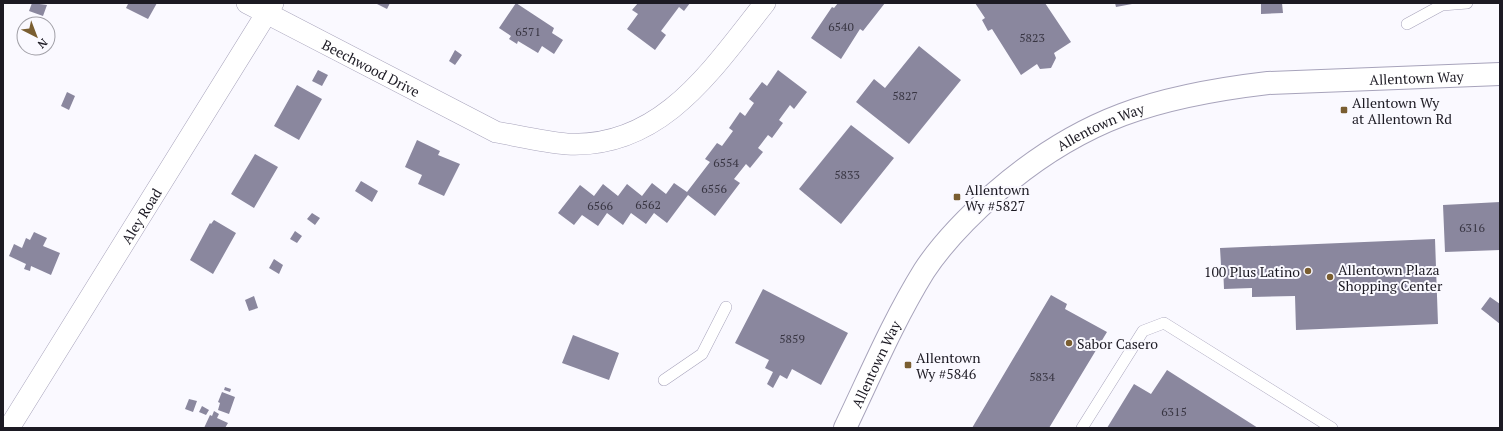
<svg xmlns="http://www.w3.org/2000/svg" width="1503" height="431" font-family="'PT Serif',serif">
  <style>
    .building { fill: #8a879e }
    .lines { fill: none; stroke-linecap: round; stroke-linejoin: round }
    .service-casing { stroke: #a7a3bb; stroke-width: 12 }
    .minor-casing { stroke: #a7a3bb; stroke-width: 22 }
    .tertiary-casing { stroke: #a7a3bb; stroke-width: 24 }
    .service { stroke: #fff; stroke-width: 11 }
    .minor { stroke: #fff; stroke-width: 21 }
    .tertiary { stroke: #fff; stroke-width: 22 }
    .poi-dot { fill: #7a5e31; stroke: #faf9ff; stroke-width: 1.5 }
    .labels { text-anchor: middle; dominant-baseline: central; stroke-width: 4; stroke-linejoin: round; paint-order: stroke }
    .number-label { font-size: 12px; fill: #383542 }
    .street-label { font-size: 14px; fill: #1c1a23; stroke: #faf9ff }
    .poi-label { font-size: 14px; fill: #1c1a23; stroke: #faf9ff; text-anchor: start }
  </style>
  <rect width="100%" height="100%" fill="#faf9ff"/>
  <path class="building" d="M32 3 47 5 43 16 29 11Z
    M126 3H157L148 19 126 8 128 4Z
    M375 3H390L387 9Z
    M516 3 554 28 552 33 563 40 554 54 542 46 538 53 518 41 517 44 509 39 511 36 499 28Z
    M638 3H690L684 11 679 7 661 31 666 35 655 50 627 29 638 14 632 10Z
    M838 3H885L863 31 860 29 841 59 811 38 832 7 834 8Z
    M975 3H1045L1071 42 1054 53 1056 58 1051 68 1040 69 1037 64 1021 75 992 29 988 31 982 20 985 18Z
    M1115 3H1132V4L1116 7Z
    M1261 3H1282L1283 13 1261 14Z
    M919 46 961 80 909 144 856 102 874 79 885 88Z
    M455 50 462 55 455 65 449 61Z
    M318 70 328 75 322 86 312 81Z
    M778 70 807 92 794 109 790 105 779 120 783 123 772 138 768 135 758 148 763 152 750 168 746 164 734 179 740 183 715 216 688 195 667 223 654 213 646 224 631 213 623 225 607 213 598 226 582 215 574 225 558 213 580 185 594 196 603 184 618 196 627 184 642 196 652 183 666 194 674 183 687 192 710 162 705 159 717 143 722 146 733 131 729 128 740 112 745 116 754 103 749 99 762 82 767 86Z
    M297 85 322 99 299 140 274 126Z
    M67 92 75 96 69 110 61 106Z
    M851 125 894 158 841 224 799 189Z
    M417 140 440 151 438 155 460 164 444 196 418 184 422 175 405 167Z
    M255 154 278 167 254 208 231 194Z
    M361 181 378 191 372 202 355 191Z
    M1500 202V250L1445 252 1443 205Z
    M312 213 320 218 315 225 307 219Z
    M214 220 236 233 213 274 190 260 210 223 211 224Z
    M295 231 302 236 297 243 290 239Z
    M34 232 47 238 43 246 60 253 51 275 31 266 30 271 24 269 26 264 9 256 14 244 22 248 26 238 30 240Z
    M1435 239 1438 324 1296 330 1295 296 1252 297V288L1224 289 1223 265H1221L1220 248Z
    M274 259 283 265 279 274 269 268Z
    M763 289 848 333 821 385 792 369 787 379 780 375 773 388 767 384 773 372 765 368 769 360 735 343Z
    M1051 295 1067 304 1065 309 1107 332 1049 428H972Z
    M254 296 258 308 249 311 245 300Z
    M1490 297 1500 304V324L1481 309Z
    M573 335 619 353 609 380 562 363Z
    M1167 370 1258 428H1107L1134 384 1151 394Z
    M225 387 231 389 230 392 224 390Z
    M222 392 235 397 229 414 218 410 220 403 218 402Z
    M189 399 197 401 193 412 185 409Z
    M202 406 209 410 206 415 199 412Z
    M214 411 219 414 217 418 228 423 225 428H204L210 415 212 416Z"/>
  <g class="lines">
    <g class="service-casing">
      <path id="service" d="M1407 24 1442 5 1467 3
        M664 380 702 354 726 307
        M1082 428 1143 331 1164 323 1332 428"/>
    </g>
    <g class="minor-casing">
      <g id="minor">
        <path id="s1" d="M247 3 496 132C519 136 543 142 567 144 662 149 713 68 765 3"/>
        <path id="s2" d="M9 428 273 3"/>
      </g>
    </g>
    <g class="tertiary-casing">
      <g id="tertiary">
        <path id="s3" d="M845 428C870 376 893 321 924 271 943 242 969 216 995 193 1081 118 1157 96 1268 83L1500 74"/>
      </g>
    </g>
    <use href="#service" class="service"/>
    <use href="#minor" class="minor"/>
    <use href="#tertiary" class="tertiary"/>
  </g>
  <g class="poi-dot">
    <rect x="1340" y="106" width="8" height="8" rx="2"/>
    <rect x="953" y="193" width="8" height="8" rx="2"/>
    <circle cx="1308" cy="271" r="4"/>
    <circle cx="1330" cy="277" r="4"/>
    <circle cx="1069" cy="343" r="4"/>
    <rect x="904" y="361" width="8" height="8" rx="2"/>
  </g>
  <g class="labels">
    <g class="number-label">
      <text x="841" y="26">6540</text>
      <text x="528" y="31">6571</text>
      <text x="1032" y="37">5823</text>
      <text x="905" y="95">5827</text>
      <text x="726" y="162">6554</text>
      <text x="847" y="174">5833</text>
      <text x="714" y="188">6556</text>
      <text x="648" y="204">6562</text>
      <text x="600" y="205">6566</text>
      <text x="1472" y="227">6316</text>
      <text x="792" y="338">5859</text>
      <text x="1042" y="376">5834</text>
      <text x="1174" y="411">6315</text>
    </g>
    <g class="street-label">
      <text stroke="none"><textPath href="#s1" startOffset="140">Beechwood Drive</textPath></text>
      <text stroke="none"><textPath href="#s3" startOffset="730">Allentown Way</textPath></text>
      <text stroke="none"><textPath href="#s3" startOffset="407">Allentown Way</textPath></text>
      <text stroke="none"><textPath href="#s2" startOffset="250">Aley Road</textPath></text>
      <text stroke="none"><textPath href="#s3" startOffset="71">Allentown Way</textPath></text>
    </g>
    <g class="poi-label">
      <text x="1352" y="102">Allentown Wy<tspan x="1352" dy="16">at Allentown Rd</tspan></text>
      <text x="965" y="189">Allentown<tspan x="965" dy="16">Wy #5827</tspan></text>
      <text x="1338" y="269">Allentown Plaza<tspan x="1338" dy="16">Shopping Center</tspan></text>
      <text x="1300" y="271" text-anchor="end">100 Plus Latino</text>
      <text x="1077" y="343">Sabor Casero</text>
      <text x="916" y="357">Allentown<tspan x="916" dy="16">Wy #5846</tspan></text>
    </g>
  </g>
  <rect width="1503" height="431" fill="none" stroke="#1c1a23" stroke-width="8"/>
  <g transform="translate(36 36) rotate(138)"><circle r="19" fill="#faf9ff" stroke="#a1a0a7"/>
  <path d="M0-3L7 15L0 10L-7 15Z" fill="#7a5e31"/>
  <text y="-6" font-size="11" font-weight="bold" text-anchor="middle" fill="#1c1a23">N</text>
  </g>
</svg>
